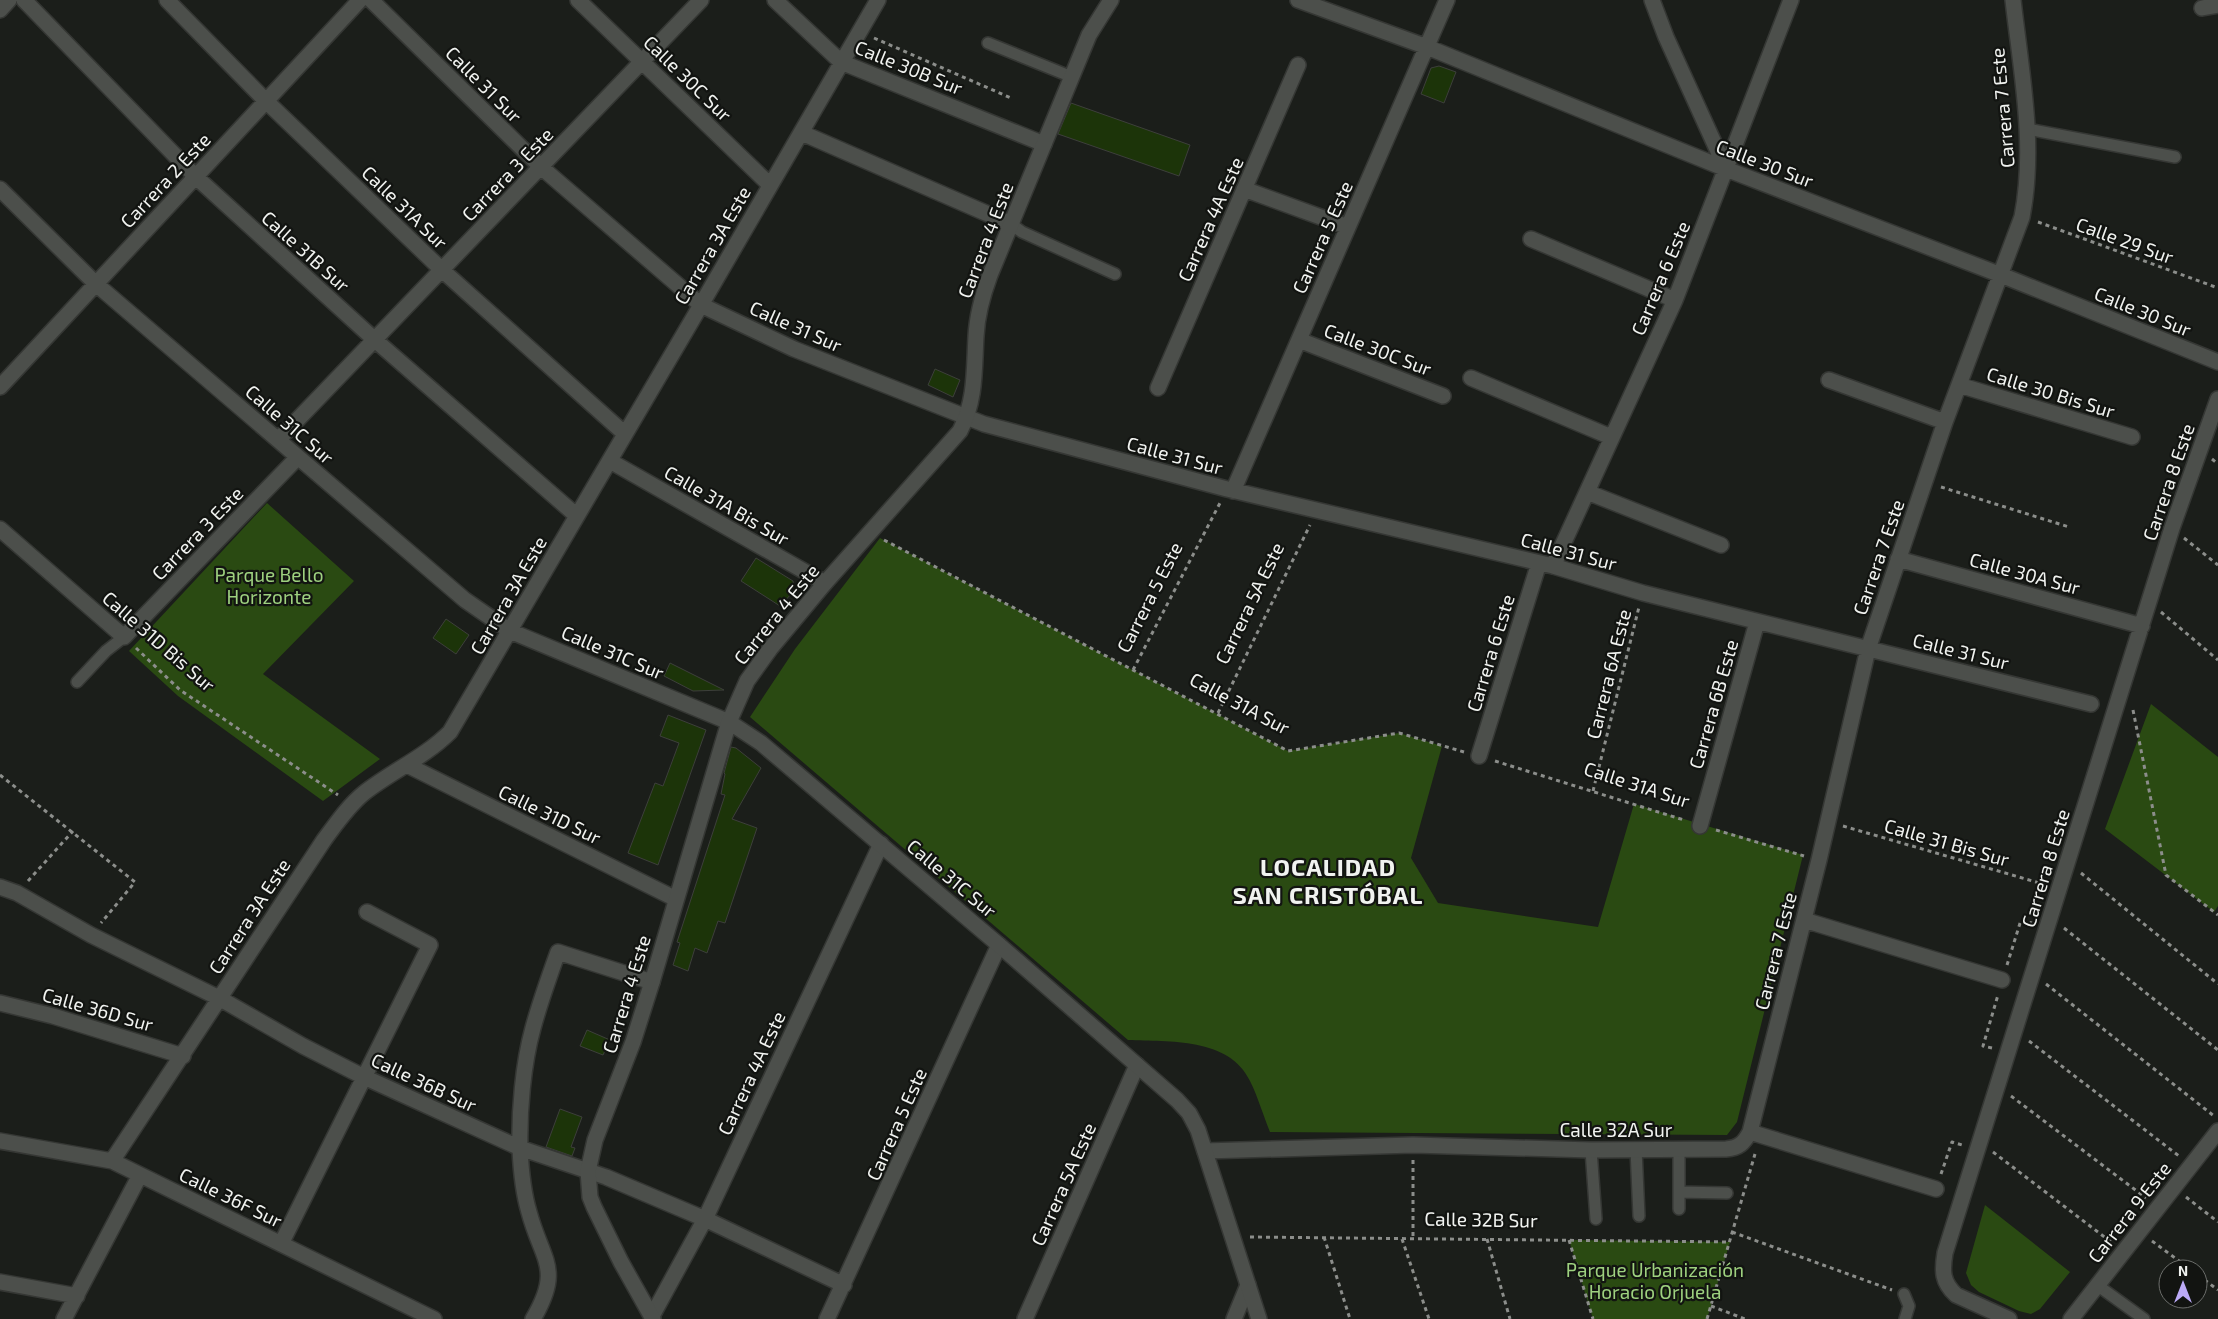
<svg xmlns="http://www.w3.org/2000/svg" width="2218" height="1319" font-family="'Exo 2',sans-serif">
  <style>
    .green { fill: #2a4a12 }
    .building { fill: #1c3409; stroke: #3d3f3b }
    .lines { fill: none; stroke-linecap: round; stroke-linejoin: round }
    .lane-casing { stroke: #353734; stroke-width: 14 }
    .street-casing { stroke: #353734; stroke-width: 18 }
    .secondary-casing { stroke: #353734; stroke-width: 18 }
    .path { stroke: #8c8e8b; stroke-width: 3; stroke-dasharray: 4 4; stroke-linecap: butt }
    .lane { stroke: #4c4f4b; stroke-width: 11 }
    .street { stroke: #4c4f4b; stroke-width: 15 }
    .secondary { stroke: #4c4f4b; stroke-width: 15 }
    .labels { text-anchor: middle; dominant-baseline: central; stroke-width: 4.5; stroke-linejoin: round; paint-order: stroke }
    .street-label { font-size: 19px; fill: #f1f3f0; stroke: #121411 }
    .park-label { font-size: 19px; fill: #9ed17f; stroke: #121411 }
    .district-label { font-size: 24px; font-weight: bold; letter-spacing: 1px; fill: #f1f3f0; stroke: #121411 }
  </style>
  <rect width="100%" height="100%" fill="#1b1e1a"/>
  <path class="green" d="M267 503 354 581 263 674 380 759 323 801 178 696 129 651Z
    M880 538 1288 751 1399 733 1442 746 1411 858 1438 903 1598 927 1634 804 1803 855 1737 1122 1727 1135 1270 1132C1263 1115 1258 1097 1250 1081 1229 1037 1169 1042 1128 1040L750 717 795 649Z
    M2151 704 2218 757V906L2214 912 2105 829Z
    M1985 1205 2070 1272 2040 1309 2031 1314 2019 1311 1979 1292 1971 1285 1966 1273Z
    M1569 1240 1730 1242 1707 1319H1593Z"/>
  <path class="building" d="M1439 66 1456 72 1444 103 1421 94 1431 68Z
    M1071 103 1190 145 1179 176 1058 134Z
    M935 369 960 380 953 397 928 385Z
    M756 558 793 581 794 591 780 606 741 581Z
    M446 619 469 635 456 654 433 638Z
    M670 663 724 690 693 691 664 676Z
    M668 715 706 730 658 865 628 853 655 783 663 786 679 743 660 736Z
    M731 747 736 748 761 768 732 819 757 828 725 923 718 921 707 953 695 948 688 971 673 965 680 943 677 942 725 795 721 794 725 774 724 773Z
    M587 1030 610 1040 603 1055 580 1046Z
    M560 1109 582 1117 571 1147 575 1148 572 1156 546 1147Z"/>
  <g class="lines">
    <g class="lane-casing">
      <path id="lane" d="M988 43 1072 77
        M2027 129 2175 157
        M1011 224 1022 232 1115 274
        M77 682 106 651 124 637
        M1636 1149 1639 1216
        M1679 1149V1209
        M1591 1150 1596 1219
        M1679 1192 1727 1193
        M2097 1285 2144 1319
        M1904 1294 1909 1306 1905 1319"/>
    </g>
    <g class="street-casing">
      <path id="street" d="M24 0 196 177 375 340 577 516
        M167 0 266 101 442 270 625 434
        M371 0 541 167 701 305 794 349 984 424 1227 489 1553 566 1643 593 2091 704
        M578 0 770 185
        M775 0 841 62 1044 144
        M1298 0 1427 47 1726 169 2001 275 2218 362
        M1652 0 1666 37 1726 169
        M2202 8 2218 5
        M0 10 9 0
        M802 133 1011 224
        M0 189 96 284 465 600 510 631 729 722
        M1244 189 1348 227
        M1531 239 1675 300
        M1299 340 1443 396
        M1471 378 1611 437
        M1829 380 1945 422
        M1959 385 2132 437
        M0 387 360 0
        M1158 388 1298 65
        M278 440 701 0
        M610 461 825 583
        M1233 491 1447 0
        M1587 492 1721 545
        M0 529 124 637 298 457
        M1898 559 2142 626
        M1553 566 1675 300 1791 0
        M1479 756 1539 563
        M407 765 676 899
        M1700 826 1757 622
        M0 887 17 893 91 935 219 998 303 1046 364 1077 520 1148 606 1177 705 1219 844 1285
        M1804 920 2002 980
        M0 1003 53 1016 183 1056
        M1750 1132 1936 1189
        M0 1141 112 1161 434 1319
        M1205 1151 1413 1145 1591 1150 1726 1149C1739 1148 1744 1143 1750 1132L1819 860 1868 649 1945 422 2022 217C2036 145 2021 71 2013 0
        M112 1161 324 840C336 824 348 806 364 793 392 771 425 757 450 732L701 305 878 0
        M281 1244 430 945 367 912
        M0 1282 77 1296
        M652 1316 705 1219 881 844
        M64 1319 140 1175
        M533 1319C563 1268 542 1261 529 1212 523 1192 521 1170 520 1149 519 1111 523 1064 533 1028 540 1002 549 977 558 952L652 982
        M827 1319 999 945
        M1025 1319 1137 1065
        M1234 1319 1248 1285
        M2009 1319 1956 1295C1942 1282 1942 1271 1945 1253L2172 528 2218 399
        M2071 1319 2218 1131"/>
    </g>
    <g class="secondary-casing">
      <path id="secondary" d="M729 722 761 743 999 945 1177 1100 1189 1113 1198 1130 1259 1319
        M653 1319 621 1262 594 1207 590 1197 588 1171 595 1140 633 1042 652 982 729 722 747 681 770 649 825 583 960 431C976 400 974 370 976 336 977 315 983 294 990 275L1089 35 1111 0"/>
    </g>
    <path class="path" d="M874 38 1011 98
      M2038 222 2218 288
      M2212 459 2218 464
      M1941 487 2069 527
      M2184 538 2218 565
      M884 540 1288 751 1399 733 1464 752
      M2161 612 2218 660
      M136 648 180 690 338 795
      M1133 670 1220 503
      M2133 710 2166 875 2218 915
      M1218 713 1310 525
      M1495 761 1684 820
      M0 775 135 882 101 923
      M1593 791 1639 607
      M1843 826 2043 884
      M1716 830 1804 856
      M2081 873 2218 984
      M28 881 73 831
      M2064 928 2218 1050
      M2007 965 2021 920 2032 923
      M2046 984 2214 1116
      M2029 1041 2179 1156
      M1992 1048 1983 1046 1998 995
      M2011 1096 2146 1198
      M1993 1152 2111 1242
      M1413 1160V1238
      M1941 1174 1952 1142 1962 1145
      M2186 1197 2218 1222
      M1732 1232 1892 1290
      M1250 1237 1730 1242
      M1324 1237 1350 1319
      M1402 1239 1429 1319
      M1487 1239 1510 1319
      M1569 1240 1593 1319
      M2152 1241 2190 1269
      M2198 1275 2218 1290
      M1711 1306 1745 1319
      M1707 1319 1755 1154"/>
    <use href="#lane" class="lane"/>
    <use href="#street" class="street"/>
    <use href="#secondary" class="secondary"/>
  </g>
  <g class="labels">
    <g class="street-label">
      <text transform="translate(909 67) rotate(22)">Calle 30B Sur</text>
      <text transform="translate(688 78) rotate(44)">Calle 30C Sur</text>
      <text transform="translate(484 84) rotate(45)">Calle 31 Sur</text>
      <text transform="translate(2002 108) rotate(-95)">Carrera 7 Este</text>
      <text transform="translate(1765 163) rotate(21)">Calle 30 Sur</text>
      <text transform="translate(507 174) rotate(-46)">Carrera 3 Este</text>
      <text transform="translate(165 180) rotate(-47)">Carrera 2 Este</text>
      <text transform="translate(405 207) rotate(44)">Calle 31A Sur</text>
      <text transform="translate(1210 219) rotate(-66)">Carrera 4A Este</text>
      <text transform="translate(1322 237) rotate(-66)">Carrera 5 Este</text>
      <text transform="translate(985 240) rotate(-69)">Carrera 4 Este</text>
      <text transform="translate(2125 240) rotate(20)">Calle 29 Sur</text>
      <text transform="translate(712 245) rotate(-60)">Carrera 3A Este</text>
      <text transform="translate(306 251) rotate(42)">Calle 31B Sur</text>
      <text transform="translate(1660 278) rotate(-67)">Carrera 6 Este</text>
      <text transform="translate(2143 311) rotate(22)">Calle 30 Sur</text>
      <text transform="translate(796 326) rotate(24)">Calle 31 Sur</text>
      <text transform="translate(1378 349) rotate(21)">Calle 30C Sur</text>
      <text transform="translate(2051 392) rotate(17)">Calle 30 Bis Sur</text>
      <text transform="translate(290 424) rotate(41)">Calle 31C Sur</text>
      <text transform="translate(1175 455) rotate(15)">Calle 31 Sur</text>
      <text transform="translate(2168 482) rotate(-71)">Carrera 8 Este</text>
      <text transform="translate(727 505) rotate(30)">Calle 31A Bis Sur</text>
      <text transform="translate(197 533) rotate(-46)">Carrera 3 Este</text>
      <text transform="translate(1569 551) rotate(15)">Calle 31 Sur</text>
      <text transform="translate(1878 557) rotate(-71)">Carrera 7 Este</text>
      <text transform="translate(2025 573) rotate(15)">Calle 30A Sur</text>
      <text transform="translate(508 595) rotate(-60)">Carrera 3A Este</text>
      <text transform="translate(1149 597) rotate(-63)">Carrera 5 Este</text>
      <text transform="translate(1249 603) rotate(-64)">Carrera 5A Este</text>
      <text transform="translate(776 614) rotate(-51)">Carrera 4 Este</text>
      <text transform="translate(159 641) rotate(41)">Calle 31D Bis Sur</text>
      <text transform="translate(1961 651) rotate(14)">Calle 31 Sur</text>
      <text transform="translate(613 652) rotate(23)">Calle 31C Sur</text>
      <text transform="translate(1490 653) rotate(-73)">Carrera 6 Este</text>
      <text transform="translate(1608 674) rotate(-76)">Carrera 6A Este</text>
      <text transform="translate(1240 703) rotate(28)">Calle 31A Sur</text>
      <text transform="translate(1713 704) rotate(-74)">Carrera 6B Este</text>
      <text transform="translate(1637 784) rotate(18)">Calle 31A Sur</text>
      <text transform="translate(550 814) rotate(26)">Calle 31D Sur</text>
      <text transform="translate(1947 842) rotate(16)">Calle 31 Bis Sur</text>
      <text transform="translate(2045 868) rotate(-73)">Carrera 8 Este</text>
      <text transform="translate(952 878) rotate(40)">Calle 31C Sur</text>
      <text transform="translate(249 916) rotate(-57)">Carrera 3A Este</text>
      <text transform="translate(1775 951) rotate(-76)">Carrera 7 Este</text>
      <text transform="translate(626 994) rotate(-73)">Carrera 4 Este</text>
      <text transform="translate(98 1009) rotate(16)">Calle 36D Sur</text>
      <text transform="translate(751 1073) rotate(-65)">Carrera 4A Este</text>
      <text transform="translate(424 1082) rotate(25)">Calle 36B Sur</text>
      <text transform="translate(896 1124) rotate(-66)">Carrera 5 Este</text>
      <text x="1616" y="1129">Calle 32A Sur</text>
      <text transform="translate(1063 1184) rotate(-66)">Carrera 5A Este</text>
      <text transform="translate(231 1197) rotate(26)">Calle 36F Sur</text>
      <text transform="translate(2129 1212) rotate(-52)">Carrera 9 Este</text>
      <text transform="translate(1481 1219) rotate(1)">Calle 32B Sur</text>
    </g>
    <g class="park-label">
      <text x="269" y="574">Parque Bello<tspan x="269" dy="22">Horizonte</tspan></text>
      <text x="1655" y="1269">Parque Urbanización<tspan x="1655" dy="22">Horacio Orjuela</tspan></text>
    </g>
    <g class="district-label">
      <text x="1328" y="866">LOCALIDAD<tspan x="1328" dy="28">SAN CRISTÓBAL</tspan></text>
    </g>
  </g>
  <g transform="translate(2183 1284)"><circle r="24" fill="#121411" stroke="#6b6d6a"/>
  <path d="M0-4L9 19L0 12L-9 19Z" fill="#bbaaf6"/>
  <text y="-8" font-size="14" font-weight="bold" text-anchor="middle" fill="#f1f3f0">N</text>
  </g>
</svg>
